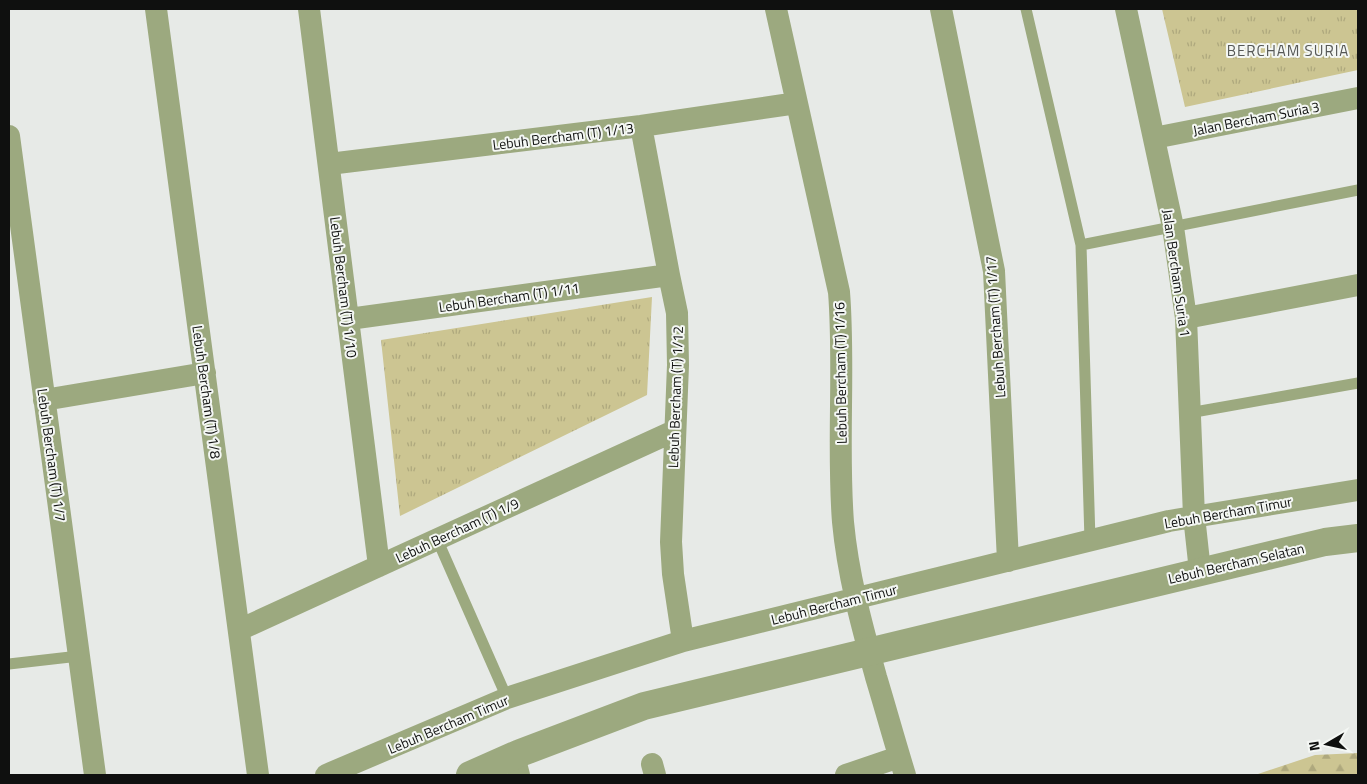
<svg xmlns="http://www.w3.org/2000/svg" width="1367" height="784" font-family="'Titillium Web',sans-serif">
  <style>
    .forest { fill: url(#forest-firs) }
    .park { fill: url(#park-tufts) }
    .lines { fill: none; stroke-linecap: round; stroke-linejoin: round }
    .service { stroke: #9ca97f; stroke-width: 11 }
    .minor { stroke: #9ca97f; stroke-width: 22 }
    .tertiary { stroke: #9ca97f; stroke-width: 28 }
    .labels { text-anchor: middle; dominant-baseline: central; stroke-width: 4; stroke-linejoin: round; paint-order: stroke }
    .street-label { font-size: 14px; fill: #0f100f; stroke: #f4f7f4 }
    .neighbourhood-label { font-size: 15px; letter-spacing: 1px; fill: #565856; stroke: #f4f7f4 }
  </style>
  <defs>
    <pattern id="forest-firs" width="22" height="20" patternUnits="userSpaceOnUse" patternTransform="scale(1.25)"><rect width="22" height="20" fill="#ccc592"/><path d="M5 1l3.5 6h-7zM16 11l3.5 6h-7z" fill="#aea87d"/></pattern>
    <pattern id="park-tufts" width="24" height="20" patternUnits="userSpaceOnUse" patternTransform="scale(1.25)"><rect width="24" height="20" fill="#ccc592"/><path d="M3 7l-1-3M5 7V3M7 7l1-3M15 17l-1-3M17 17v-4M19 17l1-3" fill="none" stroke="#aea87d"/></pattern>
  </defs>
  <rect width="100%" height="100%" fill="#e7eae7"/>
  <path class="forest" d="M1358 753V775H1255L1315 755Z"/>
  <path class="park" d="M1162 9H1358V70L1185 107Z
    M652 297 647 395 400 516 381 340Z"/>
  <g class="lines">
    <path class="service" d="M1026 9 1081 245 1090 540
      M1081 245 1358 190
      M1189 413 1358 383
      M437 539 507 698
      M9 664 79 656"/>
    <path class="minor" d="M156 9 258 775
      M309 9 379 566
      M776 9 839 292C845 368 837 445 843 522 848 576 862 626 876 677 886 710 895 743 905 775
      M941 9 994 271 1008 561
      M1126 9 1173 227 1186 318 1194 516 1200 571
      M641 126 669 275 677 313 678 365 671 542 673 574 683 641
      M9 136 95 775
      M1154 138 1358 98
      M329 164 641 126 797 103
      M1186 318 1358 285
      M349 319 669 275
      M44 400 205 373
      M239 630 674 431
      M514 756 519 775
      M652 764 655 775
      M326 775 507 698 683 641 1169 521 1358 490
      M846 775 899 757"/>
    <path class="tertiary" d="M470 775 520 753 644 706 1325 542 1358 538"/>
  </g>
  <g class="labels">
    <g class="street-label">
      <text transform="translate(1256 118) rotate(-11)">Jalan Bercham Suria 3</text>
      <text transform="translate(563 136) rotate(-7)">Lebuh Bercham (T) 1/13</text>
      <text transform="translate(1177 273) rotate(82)">Jalan Bercham Suria 1</text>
      <text transform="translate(344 287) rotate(83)">Lebuh Bercham (T) 1/10</text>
      <text transform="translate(509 297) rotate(-8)">Lebuh Bercham (T) 1/11</text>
      <text transform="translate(995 327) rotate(-94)">Lebuh Bercham (T) 1/17</text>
      <text transform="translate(840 373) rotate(-91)">Lebuh Bercham (T) 1/16</text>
      <text transform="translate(207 392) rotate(82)">Lebuh Bercham (T) 1/8</text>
      <text transform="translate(675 397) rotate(-88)">Lebuh Bercham (T) 1/12</text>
      <text transform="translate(52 455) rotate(82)">Lebuh Bercham (T) 1/7</text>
      <text transform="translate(1228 512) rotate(-10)">Lebuh Bercham Timur</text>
      <text transform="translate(457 530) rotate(-25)">Lebuh Bercham (T) 1/9</text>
      <text transform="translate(1236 563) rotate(-13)">Lebuh Bercham Selatan</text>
      <text transform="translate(834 604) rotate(-14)">Lebuh Bercham Timur</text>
      <text transform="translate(448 724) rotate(-23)">Lebuh Bercham Timur</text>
    </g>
    <g class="neighbourhood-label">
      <text x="1288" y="50">BERCHAM SURIA</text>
    </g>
  </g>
  <rect width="1367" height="784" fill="none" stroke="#0f100f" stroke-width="20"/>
  <g transform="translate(1327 744) rotate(261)" stroke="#f4f7f4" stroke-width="4" paint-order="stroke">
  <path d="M0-4L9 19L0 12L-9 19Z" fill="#0f100f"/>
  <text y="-8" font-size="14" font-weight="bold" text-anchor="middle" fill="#0f100f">N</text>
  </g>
</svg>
